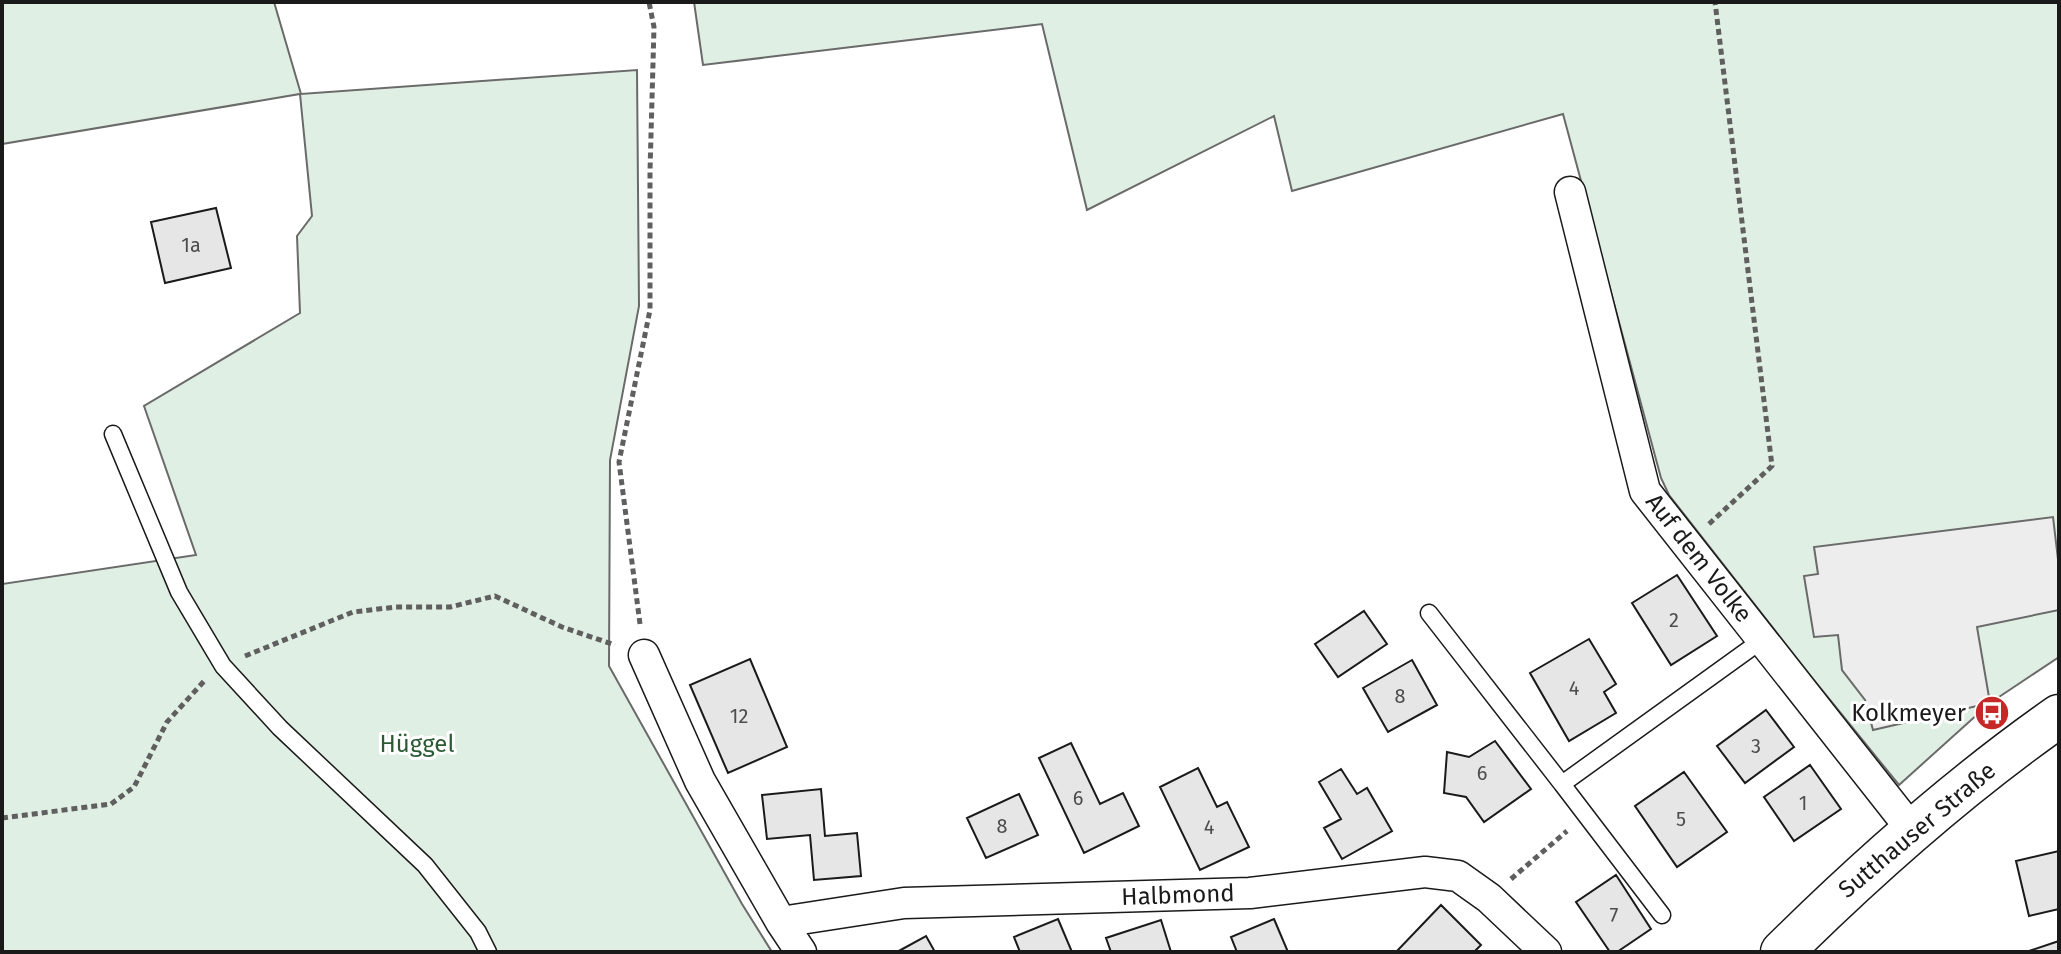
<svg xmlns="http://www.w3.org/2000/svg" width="2061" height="954" font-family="'Fira Sans',sans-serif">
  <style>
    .green { fill: #e0efe3; stroke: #6a6a6a; stroke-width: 2 }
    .parking { fill: #ededed; stroke: #6a6a6a; stroke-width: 2 }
    .building { fill: #e6e6e6; stroke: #1a1a1a; stroke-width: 2 }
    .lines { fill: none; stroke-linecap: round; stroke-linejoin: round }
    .lane-casing { stroke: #1a1a1a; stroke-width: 19 }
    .street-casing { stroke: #1a1a1a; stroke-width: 33 }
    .secondary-casing { stroke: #1a1a1a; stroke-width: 45 }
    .path { stroke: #5f5f5f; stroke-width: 5; stroke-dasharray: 6 4; stroke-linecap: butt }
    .lane { stroke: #fff; stroke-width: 16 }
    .street { stroke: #fff; stroke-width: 30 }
    .secondary { stroke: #fff; stroke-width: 42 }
    .labels { text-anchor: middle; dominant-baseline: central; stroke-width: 6; stroke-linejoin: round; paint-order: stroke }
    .number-label { font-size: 20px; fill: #4d4d4d }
    .street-label { font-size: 24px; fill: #1a1a1a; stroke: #fff }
    .poi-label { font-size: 24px; fill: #1a1a1a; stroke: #fff; text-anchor: end }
    .park-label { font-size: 24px; fill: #2b5a34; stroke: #fff }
  </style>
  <rect width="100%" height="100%" fill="#fff"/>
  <path class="green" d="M2 2H274L301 94 637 70 639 306 610 460 609 666 742 904 772 952H2V584L196 555 144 406 300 313 297 236 312 216 300 94 2 144Z
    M694 2H2059V657L1990 703 1899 785 1813 679 1669 495 1661 478 1563 114 1292 191 1274 116 1087 210 1042 24 703 65Z"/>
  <path class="parking" d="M2053 517 2059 568V610L1977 627 1990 703 1873 730 1865 700 1842 670 1838 635 1814 637 1804 576 1818 574 1814 547Z"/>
  <path class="building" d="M216 208 231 268 165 283 151 222Z
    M1677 575 1717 636 1671 665 1632 603Z
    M1364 611 1387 644 1338 677 1315 644Z
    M1589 639 1616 684 1604 692 1616 713 1569 741 1530 673Z
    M750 659 787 747 728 773 690 685Z
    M1412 660 1437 705 1388 732 1363 688Z
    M1766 710 1794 747 1745 783 1717 746Z
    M1495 741 1531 789 1484 822 1466 797 1444 793 1447 752 1469 757Z
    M1071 743 1100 804 1123 793 1139 826 1084 853 1039 758Z
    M1810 765 1841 809 1794 841 1764 797Z
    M1198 768 1217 807 1227 802 1249 847 1200 870 1160 787Z
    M1341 769 1357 794 1367 788 1392 831 1342 859 1324 828 1341 819 1319 782Z
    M1684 772 1727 832 1677 867 1635 806Z
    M821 789 825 836 857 833 861 876 814 880 810 835 767 839 762 795Z
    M1019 794 1038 835 986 858 967 818Z
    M2059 851V909L2029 916 2016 861Z
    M1616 875 1651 929 1617 952H1610L1576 902Z
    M1441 905 1481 945 1474 952H1396Z
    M1058 919 1072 952H1020L1014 937Z
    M1274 919 1288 952H1237L1231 937Z
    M1161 920 1171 952H1111L1106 938Z
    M926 936 935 952H897Z
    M2059 941V952H2026Z"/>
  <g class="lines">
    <g class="lane-casing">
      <path id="lane" d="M113 434 179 592 223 666 280 728 425 865 478 932 488 952
        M1429 613 1562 784 1762 640
        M1562 784 1662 915"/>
    </g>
    <g class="street-casing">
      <path id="street" d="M1570 192 1645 491 1912 830
        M644 655 700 781 781 922 801 952
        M781 922 904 903 1250 893 1425 872 1458 876 1489 898 1546 952"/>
    </g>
    <g class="secondary-casing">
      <path id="secondary" d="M1782 952C1869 866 1959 786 2059 716"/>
    </g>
    <path class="path" d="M1709 524 1772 466 1715 2
      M640 624 619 462 650 310V171L654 27 649 2
      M245 656 353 612 396 607H450L495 596 562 627 615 645
      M2 818 111 804 134 787 167 722 206 679
      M1511 879 1567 831"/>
    <use href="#lane" class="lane"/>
    <use href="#street" class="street"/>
    <use href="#secondary" class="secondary"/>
  </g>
  <defs>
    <g id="bus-disc" transform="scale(1.8)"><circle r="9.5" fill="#c62828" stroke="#fff"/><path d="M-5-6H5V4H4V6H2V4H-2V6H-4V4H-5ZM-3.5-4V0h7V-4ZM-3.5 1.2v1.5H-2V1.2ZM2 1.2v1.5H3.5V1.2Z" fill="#fff"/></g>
  </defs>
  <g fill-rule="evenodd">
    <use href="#bus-disc" x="1992" y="713"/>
  </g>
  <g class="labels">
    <g class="number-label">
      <text x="191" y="245">1a</text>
      <text x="1674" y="620">2</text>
      <text x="1574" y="688">4</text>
      <text x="1400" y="696">8</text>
      <text x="739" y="716">12</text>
      <text x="1756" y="746">3</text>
      <text x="1482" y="773">6</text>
      <text x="1078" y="798">6</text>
      <text x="1803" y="803">1</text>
      <text x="1681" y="819">5</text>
      <text x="1002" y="826">8</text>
      <text x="1209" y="827">4</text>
      <text x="1614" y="915">7</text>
    </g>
    <g class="street-label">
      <text transform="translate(1699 558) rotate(52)">Auf dem Volke</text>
      <text transform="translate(1917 830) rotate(-40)">Sutthauser Straße</text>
      <text transform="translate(1178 895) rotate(-2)">Halbmond</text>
    </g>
    <g class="poi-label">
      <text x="1966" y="713">Kolkmeyer</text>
    </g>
    <g class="park-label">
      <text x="417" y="744">Hüggel</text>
    </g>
  </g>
  <rect width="2061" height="954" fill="none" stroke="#1a1a1a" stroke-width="8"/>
</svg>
